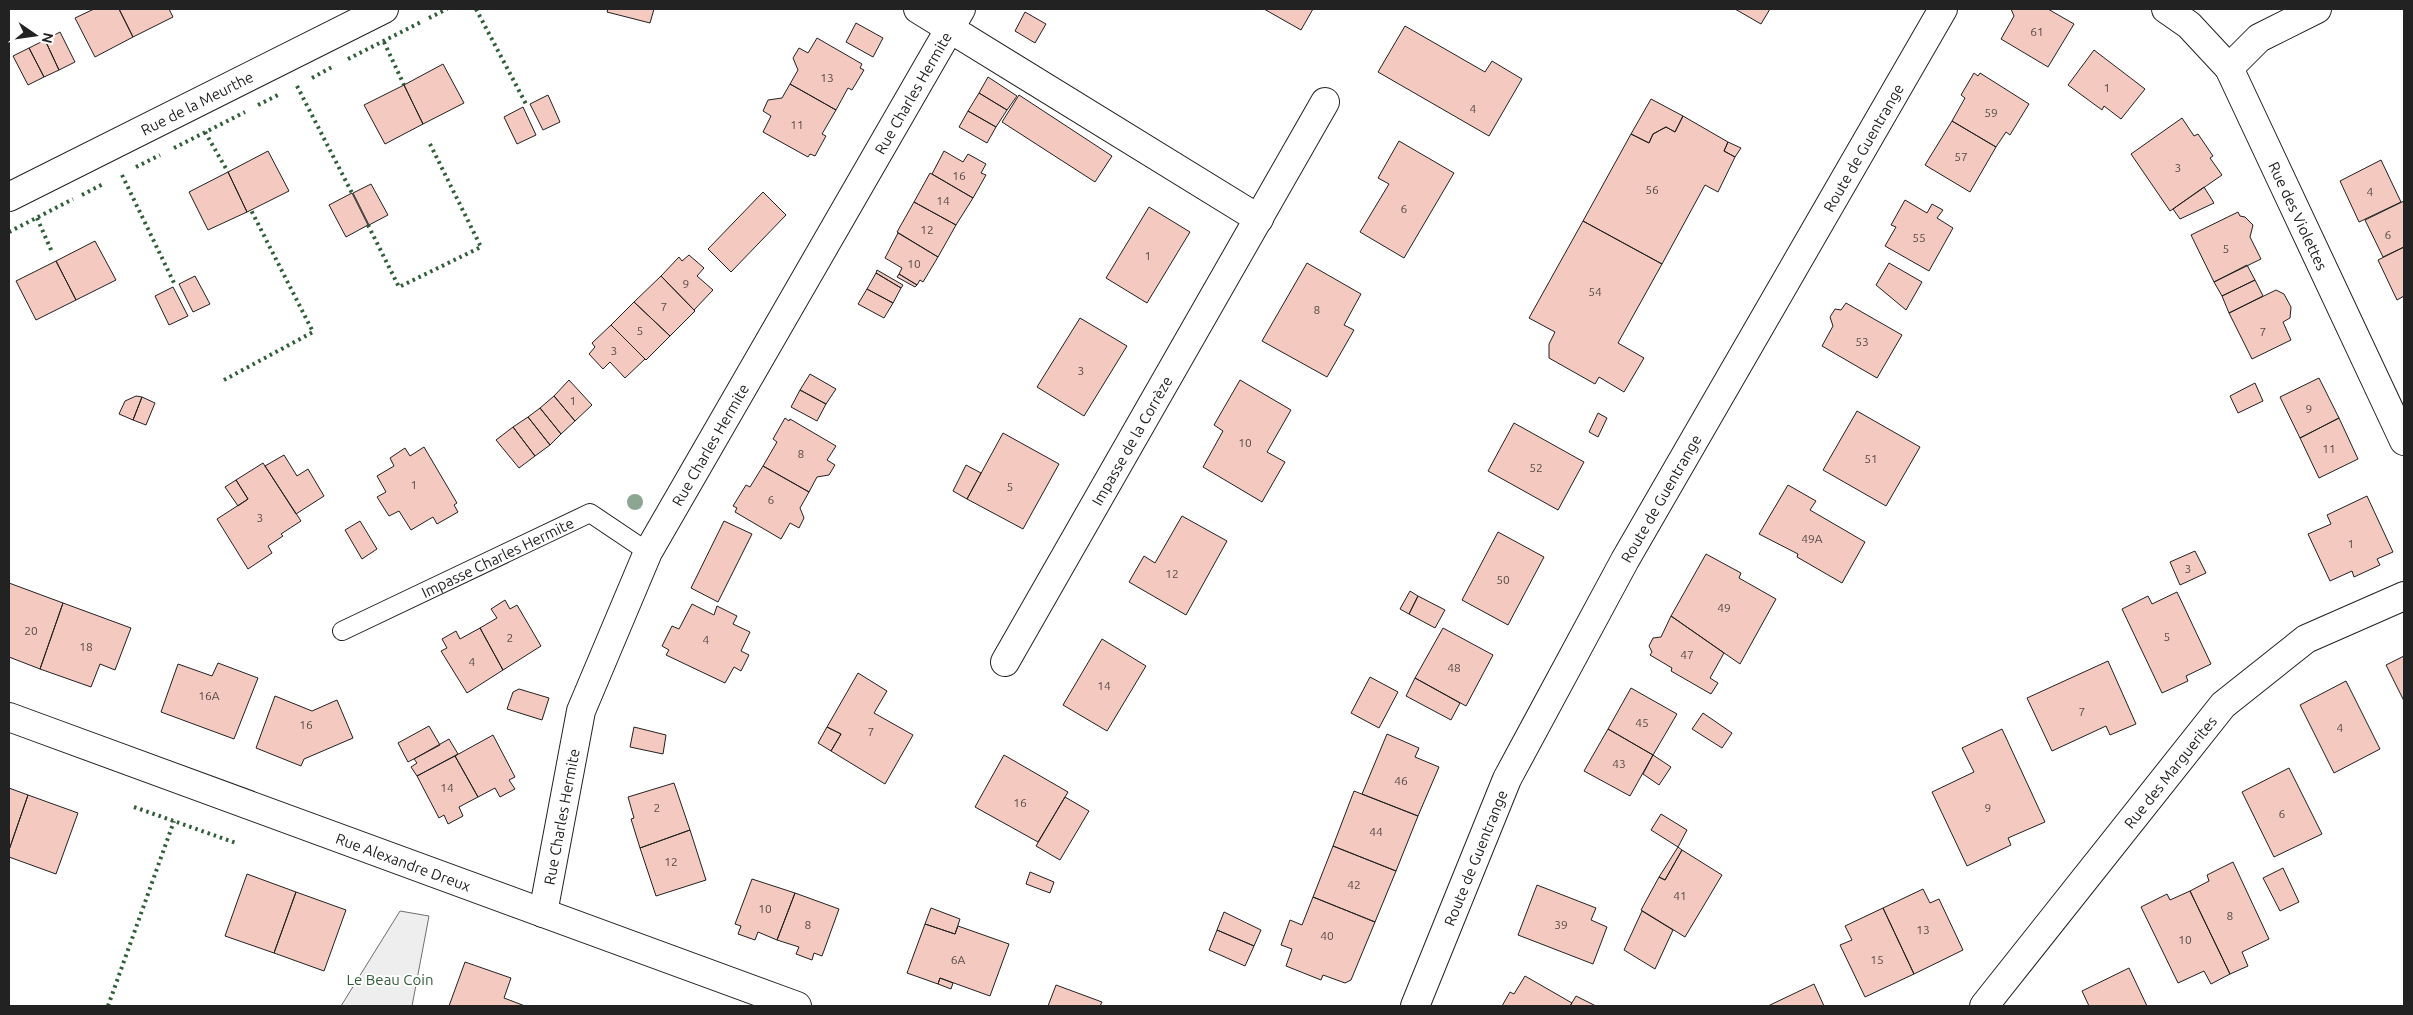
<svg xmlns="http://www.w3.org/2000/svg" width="2413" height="1015" font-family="Ubuntu,sans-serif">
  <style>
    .green { fill: #eee; stroke: #6f6f6f }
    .building { fill: #f3c9c0; stroke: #222 }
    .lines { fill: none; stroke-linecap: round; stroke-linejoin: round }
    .lane-casing { stroke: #222; stroke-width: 20 }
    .street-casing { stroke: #222; stroke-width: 30 }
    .secondary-casing { stroke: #222; stroke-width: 30 }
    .lane { stroke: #fff; stroke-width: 18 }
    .street { stroke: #fff; stroke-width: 28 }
    .secondary { stroke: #fff; stroke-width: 28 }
    .hedge { stroke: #2f5e38; stroke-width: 4; stroke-dasharray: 2.5 4; stroke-linecap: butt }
    .tree { fill: #8da692 }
    .labels { text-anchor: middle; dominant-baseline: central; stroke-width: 4; stroke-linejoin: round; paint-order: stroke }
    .number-label { font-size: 12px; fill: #564c4a }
    .street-label { font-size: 15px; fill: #222; stroke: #fff }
    .park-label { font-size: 15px; fill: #2f5e38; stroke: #fff }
  </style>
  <rect width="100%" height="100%" fill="#fff"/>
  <path class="green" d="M400 911 429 916 412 1006H341Z"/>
  <path class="building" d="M94 9H119L133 37 95 57 75 18Z
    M119 9H169L173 17 133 37Z
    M608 9H654L650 23 607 12Z
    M1264 9H1313L1301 30Z
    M1735 9H1770L1761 24Z
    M2011 9H2048L2074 24 2048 67 2001 39 2014 16Z
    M1025 12 1046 24 1035 43 1015 31Z
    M856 23 883 38 873 57 846 42Z
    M1405 26 1485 72 1492 61 1522 79 1489 136 1378 72Z
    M60 32 75 62 59 70 45 40Z
    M817 38 862 64 860 68 864 70 852 90 848 88 836 110 790 84 798 70 793 58 799 48 808 53Z
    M45 40 59 70 44 77 29 48Z
    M29 48 44 77 28 85 13 56Z
    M2094 50 2145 89 2121 119 2104 106 2102 110 2068 85Z
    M443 64 464 103 423 124 404 85Z
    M1974 73 1978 76 1980 73 2029 104 2010 135 2006 132 1996 147 1952 121 1965 98 1961 95Z
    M988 77 1017 96 1007 110 979 93Z
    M790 84 836 110 822 134 826 136 815 156 810 154 808 157 763 132 771 116 763 111 768 100 782 98Z
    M404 85 423 124 385 144 364 105Z
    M979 93 1007 110 996 127 968 111Z
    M548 95 560 122 543 130 530 104Z
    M1019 95 1112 156 1095 182 1002 122Z
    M1651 99 1683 116 1675 132 1666 127 1653 134 1649 143 1631 134Z
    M523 107 536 135 517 144 504 117Z
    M968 111 996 127 987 143 959 127Z
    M1683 116 1728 142 1724 151 1735 157 1718 192 1705 185 1662 264 1583 221 1631 134 1649 143 1653 134 1666 127 1675 132Z
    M2182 118 2194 136 2198 134 2213 156 2210 158 2222 175 2170 211 2131 154Z
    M1952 121 1996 147 1970 192 1925 165Z
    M1399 141 1454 173 1404 258 1360 232 1389 184 1378 178Z
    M1728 142 1741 148 1735 157 1724 151Z
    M268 151 289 191 247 212 228 172Z
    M944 151 963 162 968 154 986 164 981 173 986 175 973 198 932 174Z
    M2381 160 2401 202 2359 222 2340 181Z
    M228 172 247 212 208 230 189 192Z
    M930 173 973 198 956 225 914 202Z
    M371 184 388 215 369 225 353 193Z
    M2204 187 2214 203 2180 219 2173 209Z
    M763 192 786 215 731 272 708 249Z
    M352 193 368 225 346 237 329 205Z
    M1905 200 1927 213 1932 204 1943 210 1937 218 1953 228 1929 271 1885 246 1896 227 1891 225Z
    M2404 201V247L2383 257 2365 220Z
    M914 202 956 225 938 257 897 232Z
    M1149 207 1190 232 1147 303 1106 278Z
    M2238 212 2240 216 2245 217 2253 225 2250 237 2261 259 2214 282 2191 235Z
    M1583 221 1662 264 1618 343 1644 358 1624 392 1599 377 1595 384 1549 358V344L1555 332 1529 318Z
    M898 233 938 257 923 282 920 280 917 285 899 274 902 268 885 258Z
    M95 241 116 280 76 300 56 261Z
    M2404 247V296L2397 300 2378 260Z
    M689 255 704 268 697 276 713 290 694 310 661 276 679 257 682 261Z
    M56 261 76 300 36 320 16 281Z
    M1307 263 1361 294 1344 325 1354 330 1327 377 1262 341Z
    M1889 263 1922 282 1906 310 1876 285Z
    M2247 265 2255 280 2222 296 2214 282Z
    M877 270 903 285 901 288 876 273Z
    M876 273 901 288 893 303 867 289Z
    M899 274 917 285 915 287 897 277Z
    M195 276 210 304 193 312 179 284Z
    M661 276 695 311 670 336 634 302Z
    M2255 280 2263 296 2229 313 2222 296Z
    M173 287 188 316 169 325 155 296Z
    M867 289 893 303 884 318 858 304Z
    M2276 290 2284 294 2291 307 2290 318 2283 322 2291 340 2252 359 2229 313Z
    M634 302 670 336 646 360 611 325Z
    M1846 303 1902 335 1877 378 1822 346 1833 326 1830 317 1835 309 1841 310Z
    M1080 318 1127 346 1084 416 1037 387Z
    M611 325 645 359 625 378 610 362 603 369 589 354 595 347 592 343Z
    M810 374 836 389 826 404 800 390Z
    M2319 378 2339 418 2300 438 2280 397Z
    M569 380 592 405 575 421 554 396Z
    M1240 380 1291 410 1267 452 1285 462 1262 502 1203 467 1223 431 1214 425Z
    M2255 383 2263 401 2238 413 2230 396Z
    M800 390 826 404 817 421 791 407Z
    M136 396 142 397 133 420 119 414 125 401Z
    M554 396 575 421 561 434 540 408Z
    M142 397 155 403 146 425 133 420Z
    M540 408 561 434 550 445 528 417Z
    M1857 411 1920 447 1886 506 1823 470Z
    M1598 413 1607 418 1598 437 1589 432Z
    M528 417 550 445 535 456 513 427Z
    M785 418 789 421 790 419 836 446 827 460 835 465 829 475 817 477 809 492 763 466 777 442 773 439Z
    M2339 418 2358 459 2319 478 2300 438Z
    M1514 423 1584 462 1558 510 1488 471Z
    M513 427 535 456 519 468 496 440Z
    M1003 433 1059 464 1023 529 967 499Z
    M424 447 457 503 454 505 458 512 437 524 433 517 411 530 399 511 389 516 377 497 386 492 377 476 394 466 390 458 405 448 410 456Z
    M284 455 297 476 308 469 324 496 296 514 265 466Z
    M263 463 301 521 281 534 283 536 268 546 272 553 248 569 217 519 248 499 236 480Z
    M966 465 981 473 967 499 953 491Z
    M763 466 809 492 800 508 804 518 799 528 790 523 781 539 735 512 737 508 733 506 746 485 750 487Z
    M236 480 248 499 238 506 225 487Z
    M1788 485 1816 501 1810 510 1865 542 1842 583 1797 557 1798 554 1759 534Z
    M2367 496 2393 552 2377 559 2380 565 2354 577 2352 571 2330 581 2308 534 2331 524 2327 515Z
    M1182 516 1227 541 1186 615 1129 582 1144 556 1155 563Z
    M360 521 377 549 362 559 345 530Z
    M724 521 752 534 718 602 691 588Z
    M1498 532 1544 557 1508 625 1462 600Z
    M2195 551 2206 573 2180 585 2170 562Z
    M1706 554 1741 573 1739 578 1776 599 1740 664 1671 616Z
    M9 583 63 603 40 669 9 657Z
    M1410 591 1418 596 1409 614 1400 609Z
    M2177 592 2211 664 2186 676 2188 681 2162 693 2122 609 2148 596 2152 604Z
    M1418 596 1445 610 1435 628 1409 614Z
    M505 600 510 609 517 605 541 646 503 670 480 628 497 618 491 609Z
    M63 603 131 628 115 670 100 664 91 687 40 669Z
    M692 604 714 615 717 606 737 616 733 624 750 632 741 651 749 655 741 671 734 667 725 683 666 655 669 650 662 646 672 626 679 629Z
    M1671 616 1724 653 1710 678 1718 683 1711 694 1671 671 1672 668 1650 655 1652 652 1649 646 1653 638 1661 637Z
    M480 628 503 670 467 693 441 651 447 648 442 639 456 631 460 639Z
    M1443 628 1493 655 1466 706 1415 678Z
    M1102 639 1146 666 1107 731 1063 705Z
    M2404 656V701L2386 665Z
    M2108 661 2136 724 2110 735 2106 726 2052 751 2027 698Z
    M218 663 258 678 234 739 161 712 178 664 212 676Z
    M858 673 887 691 874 713 913 735 885 784 831 751 841 734 827 727Z
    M1370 677 1398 692 1379 728 1351 713Z
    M1415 678 1460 703 1451 720 1406 696Z
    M2346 681 2380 749 2334 773 2300 705Z
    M1631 688 1677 714 1653 755 1608 729Z
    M519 689 549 698 542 720 507 709 513 692Z
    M275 696 312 711 337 700 353 738 304 759 301 766 256 748Z
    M1703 713 1732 733 1722 748 1692 729Z
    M429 726 440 745 408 762 398 743Z
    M634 727 666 735 663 754 630 747Z
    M827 727 841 734 831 751 818 743Z
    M1608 729 1653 755 1630 796 1584 771Z
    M2002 729 2045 822 2008 838 2011 845 1967 866 1932 792 1974 772 1962 748Z
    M1387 734 1419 748 1415 757 1439 767 1418 816 1362 794Z
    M493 735 515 777 509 780 515 789 500 797 495 788 478 797 455 756Z
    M449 739 458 754 417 776 411 767 417 763 414 759Z
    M1004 755 1068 792 1038 842 975 807Z
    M1653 755 1671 767 1659 785 1643 774Z
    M455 756 478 797 459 807 463 816 448 824 444 815 439 818 417 776Z
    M2289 768 2322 834 2274 857 2242 792Z
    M674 783 690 830 640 848 631 819 634 818 628 797Z
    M9 788 28 795 9 850Z
    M1354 791 1418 816 1396 871 1333 846Z
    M28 795 78 813 56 874 9 857V850Z
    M1065 797 1089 811 1060 860 1036 846Z
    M1661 814 1687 830 1678 847 1651 830Z
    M690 830 706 880 656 896 640 848Z
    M1333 846 1396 871 1375 922 1313 897Z
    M1678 847 1682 850 1665 880 1659 877Z
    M1682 850 1722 875 1685 937 1641 910 1659 877 1665 880Z
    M2233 862 2269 939 2242 952 2248 966 2230 974 2190 891 2209 881 2207 875Z
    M2283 868 2299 902 2280 911 2263 878Z
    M1030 872 1054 882 1050 893 1026 884Z
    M247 874 296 892 274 953 225 936Z
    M752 879 795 893 777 940 758 932 755 940 738 934 741 926 735 924Z
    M1537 885 1596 908 1591 920 1607 927 1593 964 1518 935Z
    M1923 889 1930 903 1939 899 1963 950 1914 974 1883 908Z
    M2190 891 2230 974 2211 984 2204 971 2178 983 2141 907 2167 894 2170 900Z
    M296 892 346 910 324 971 274 953Z
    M795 893 839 909 822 956 814 953 812 960 796 954 799 947 777 940Z
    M1313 897 1375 922 1351 980 1345 983 1323 975 1321 980 1286 966 1292 949 1281 945 1290 920 1302 925Z
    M931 908 960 919 955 934 925 924Z
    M1883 908 1914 974 1865 997 1840 945 1852 940 1845 926Z
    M1642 911 1673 930 1655 969 1624 950Z
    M1224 912 1261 930 1254 946 1217 930Z
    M925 924 955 934 958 926 1009 944 990 996 940 978 938 984 907 973Z
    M1217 930 1254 946 1245 966 1209 950Z
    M465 962 511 978 504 998 525 1006H449Z
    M2129 968 2147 1006H2089L2082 991Z
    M1525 976 1572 1003 1570 1006H1502L1510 992 1514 994Z
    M940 978 953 983 951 989 938 984Z
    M1814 984 1824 1006H1768Z
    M1056 985 1102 1002 1100 1006H1048Z
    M1576 996 1596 1006H1570Z"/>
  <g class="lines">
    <g class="lane-casing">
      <g id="lane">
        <path id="s1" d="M342 631 590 513 648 552"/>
      </g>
    </g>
    <g class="street-casing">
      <g id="street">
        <path d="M918 9 1259 219"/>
        <path id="s2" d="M2166 9 2189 25 2229 68 2404 441"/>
        <path d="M2229 68 2259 38 2317 9"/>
        <path id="s3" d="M9 197 384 9"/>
        <path id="s4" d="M1005 662 1325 102"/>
        <path id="s5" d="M9 717 797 1006"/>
        <path id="s6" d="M543 913 581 711 648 552 961 9"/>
        <path id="s7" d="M1984 1006 2223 705 2306 639 2404 596"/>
      </g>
    </g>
    <g class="secondary-casing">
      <g id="secondary">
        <path id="s8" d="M1415 1006 1507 779 1625 560 1943 9"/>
      </g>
    </g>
    <use href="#lane" class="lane"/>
    <use href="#street" class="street"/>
    <use href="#secondary" class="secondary"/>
    <path class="hedge" d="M476 9 526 104
      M429 18 447 9
      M384 42 404 85
      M348 59 421 22
      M312 78 332 67
      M297 86 352 193
      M258 105 278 95
      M205 132 228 172
      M174 148 245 112
      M136 167 160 155
      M122 175 175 285
      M82 195 105 183
      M37 218 52 252
      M368 225 399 287 481 247 429 142
      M9 232 73 199
      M224 380 313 332 251 210
      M134 807 236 843
      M108 1006 174 821"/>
  </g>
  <circle class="tree" cx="635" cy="502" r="8"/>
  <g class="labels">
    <g class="number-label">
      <text x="2037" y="31">61</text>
      <text x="827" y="77">13</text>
      <text x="2107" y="87">1</text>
      <text x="1473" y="108">4</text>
      <text x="1991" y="112">59</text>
      <text x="797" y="124">11</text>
      <text x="1961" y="156">57</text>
      <text x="2178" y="167">3</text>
      <text x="959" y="175">16</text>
      <text x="1652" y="189">56</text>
      <text x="2370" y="191">4</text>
      <text x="943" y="200">14</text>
      <text x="1404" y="208">6</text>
      <text x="927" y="229">12</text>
      <text x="2388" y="234">6</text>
      <text x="1919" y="237">55</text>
      <text x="2226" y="248">5</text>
      <text x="1148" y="255">1</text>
      <text x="914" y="263">10</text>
      <text x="686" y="283">9</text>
      <text x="1595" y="291">54</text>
      <text x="664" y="306">7</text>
      <text x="1317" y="309">8</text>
      <text x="640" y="330">5</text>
      <text x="2263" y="331">7</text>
      <text x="1862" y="341">53</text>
      <text x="614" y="350">3</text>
      <text x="1081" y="370">3</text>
      <text x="573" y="400">1</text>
      <text x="2309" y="408">9</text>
      <text x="1245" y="442">10</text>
      <text x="2329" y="448">11</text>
      <text x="801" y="453">8</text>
      <text x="1871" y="458">51</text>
      <text x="1536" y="467">52</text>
      <text x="414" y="484">1</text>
      <text x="1010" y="486">5</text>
      <text x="771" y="499">6</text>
      <text x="260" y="517">3</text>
      <text x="1812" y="538">49A</text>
      <text x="2351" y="543">1</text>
      <text x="2188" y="568">3</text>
      <text x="1172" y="573">12</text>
      <text x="1503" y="579">50</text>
      <text x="1724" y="607">49</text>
      <text x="31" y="630">20</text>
      <text x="2167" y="636">5</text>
      <text x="510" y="637">2</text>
      <text x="706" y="639">4</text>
      <text x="86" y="646">18</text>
      <text x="1687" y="654">47</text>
      <text x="472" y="661">4</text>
      <text x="1454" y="667">48</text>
      <text x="1104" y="685">14</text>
      <text x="209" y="695">16A</text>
      <text x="2082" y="711">7</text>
      <text x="1642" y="722">45</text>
      <text x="306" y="724">16</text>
      <text x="2340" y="727">4</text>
      <text x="871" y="731">7</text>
      <text x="1619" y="763">43</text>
      <text x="1401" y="780">46</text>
      <text x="447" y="787">14</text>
      <text x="1020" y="802">16</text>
      <text x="657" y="807">2</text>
      <text x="1988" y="807">9</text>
      <text x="2282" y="813">6</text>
      <text x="1376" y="831">44</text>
      <text x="671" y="861">12</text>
      <text x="1354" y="884">42</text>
      <text x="1680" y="895">41</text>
      <text x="765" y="908">10</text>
      <text x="2230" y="915">8</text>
      <text x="808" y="924">8</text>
      <text x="1561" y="924">39</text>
      <text x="1923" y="929">13</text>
      <text x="1327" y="935">40</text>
      <text x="2185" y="939">10</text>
      <text x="958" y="959">6A</text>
      <text x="1877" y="959">15</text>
    </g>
    <g class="street-label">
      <text stroke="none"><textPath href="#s6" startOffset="908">Rue Charles Hermite</textPath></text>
      <text stroke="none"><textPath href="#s3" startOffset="210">Rue de la Meurthe</textPath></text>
      <text stroke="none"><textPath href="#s8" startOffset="970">Route de Guentrange</textPath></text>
      <text stroke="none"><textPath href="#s2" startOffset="250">Rue des Violettes</textPath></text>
      <text stroke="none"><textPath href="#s4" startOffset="255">Impasse de la Corrèze</textPath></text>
      <text stroke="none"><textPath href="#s6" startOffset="502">Rue Charles Hermite</textPath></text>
      <text stroke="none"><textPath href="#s8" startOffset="565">Route de Guentrange</textPath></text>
      <text stroke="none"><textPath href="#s1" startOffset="172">Impasse Charles Hermite</textPath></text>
      <text stroke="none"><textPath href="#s7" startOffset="299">Rue des Marguerites</textPath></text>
      <text stroke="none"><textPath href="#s6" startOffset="98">Rue Charles Hermite</textPath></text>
      <text stroke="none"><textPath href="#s8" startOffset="160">Route de Guentrange</textPath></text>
      <text stroke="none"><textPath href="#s5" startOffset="420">Rue Alexandre Dreux</textPath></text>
    </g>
    <g class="park-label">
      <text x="390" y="979">Le Beau Coin</text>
    </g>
  </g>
  <rect width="2413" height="1015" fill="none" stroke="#222222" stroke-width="20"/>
  <g transform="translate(35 35) rotate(103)" stroke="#ffffff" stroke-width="4" paint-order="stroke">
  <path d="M0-4L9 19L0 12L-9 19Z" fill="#222222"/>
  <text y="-8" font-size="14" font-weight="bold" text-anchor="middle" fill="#222222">N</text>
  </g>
</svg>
